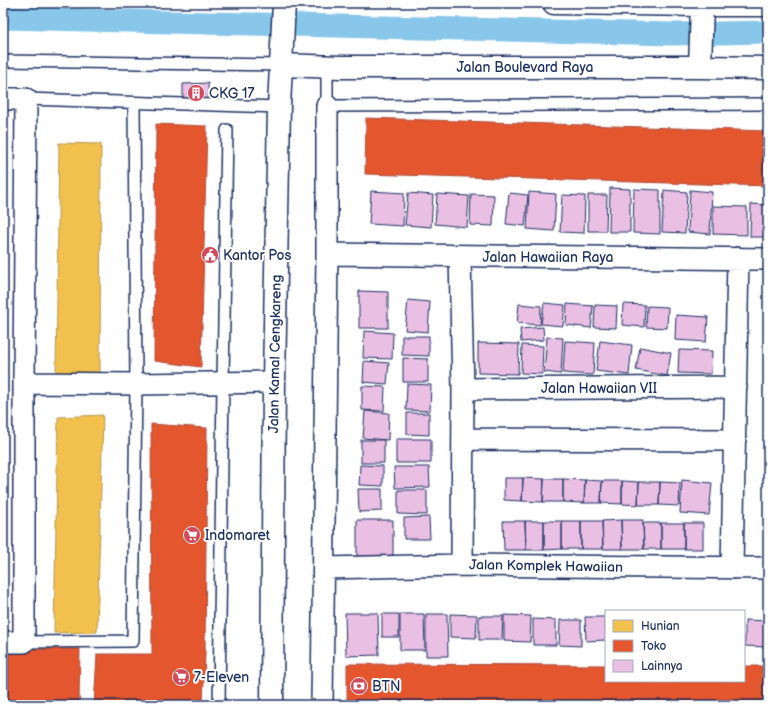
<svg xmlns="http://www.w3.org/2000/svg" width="771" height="708" font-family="'Balsamiq Sans',sans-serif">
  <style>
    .homes { fill: #f2c14e; stroke: #b29553 }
    .shops { fill: #e4572e; stroke: #a84b3c }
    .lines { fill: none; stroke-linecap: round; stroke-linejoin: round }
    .canal { stroke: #89c7ea; stroke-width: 23 }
    .building { fill: #eabfe4; stroke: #1b2f5e }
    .lane-casing { stroke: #1b2f5e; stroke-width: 14 }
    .street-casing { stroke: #1b2f5e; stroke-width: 24 }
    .secondary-casing { stroke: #1b2f5e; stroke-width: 25 }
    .lane { stroke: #fff; stroke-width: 11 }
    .street { stroke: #fff; stroke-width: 21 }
    .secondary { stroke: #fff; stroke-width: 22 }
    .labels { text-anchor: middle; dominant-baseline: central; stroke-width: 4; stroke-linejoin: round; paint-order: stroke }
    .street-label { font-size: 14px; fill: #1b2f5e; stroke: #fff }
    .poi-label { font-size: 14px; fill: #1b2f5e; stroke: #fff; text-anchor: start }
  </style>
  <rect width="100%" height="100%" fill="#fff"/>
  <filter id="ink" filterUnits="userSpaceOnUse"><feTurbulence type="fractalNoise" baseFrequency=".025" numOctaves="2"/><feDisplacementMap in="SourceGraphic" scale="8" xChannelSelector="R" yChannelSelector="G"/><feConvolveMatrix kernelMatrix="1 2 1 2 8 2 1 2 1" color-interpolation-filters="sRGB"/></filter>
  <g filter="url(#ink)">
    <path class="homes" d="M59 143 101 144 100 376 56 374Z
      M103 415 97 632 54 633 58 417Z"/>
    <path class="shops" d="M366 118 768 131V186L365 174Z
      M156 124 207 126 201 367 154 361Z
      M151 424 207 428 205 654 203 705H94L97 654H152Z
      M3 649H80L79 705H3Z
      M347 664 606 665V681H744V666H768V705H347Z"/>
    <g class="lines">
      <path class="canal" d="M3 18 673 34 768 32"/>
    </g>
    <path class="building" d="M208 83 209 103 183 104V84Z
      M610 188 630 189V232H609Z
      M634 189 660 190V234L633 233Z
      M664 190 687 192 685 233 662 232Z
      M690 190 712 192 710 234 688 232Z
      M371 191 404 193 403 226 369 224Z
      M529 192 556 194 554 231 527 229Z
      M408 193 433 195 431 227 405 225Z
      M509 193 528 195 525 226 506 224Z
      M437 194 469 196 467 227 435 224Z
      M471 194 494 195 493 226 470 225Z
      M562 195 585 196 584 233 560 232Z
      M588 195H607L606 231H588Z
      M751 204 768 205V237H750Z
      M713 206 747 207V235L713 234Z
      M359 291 388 292V328H359Z
      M408 300 430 302 428 332 405 330Z
      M544 303 565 305 563 326 541 324Z
      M519 304 541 306 540 325 517 323Z
      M567 304 593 306 591 328 566 325Z
      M623 304 645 305 644 327 622 325Z
      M595 305 617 306 616 328 594 327Z
      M647 306 668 307 667 328 646 327Z
      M676 315 708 317 706 342 675 340Z
      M543 327 544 340 521 342 520 329Z
      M364 331 393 333 392 359 363 358Z
      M402 336H429V356L402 355Z
      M547 337 563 338 561 374 544 372Z
      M565 341 595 343 593 375 563 373Z
      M600 341 632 345 629 375 596 371Z
      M478 343 519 344 518 374 478 373Z
      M522 345 543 346 542 374 521 373Z
      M640 347 671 353 667 376 636 370Z
      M679 350 712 351 711 374 678 373Z
      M403 358 428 359V382H403Z
      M364 361 389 363 387 384 363 382Z
      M407 384 431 385 430 411 406 410Z
      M362 386 385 387 384 411 362 410Z
      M365 411 389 413 388 440 363 438Z
      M407 413H429V435L407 434Z
      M396 439H431V463H396Z
      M361 440H384V463H361Z
      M360 465 383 466V486L359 485Z
      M394 467H429L430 487 395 488Z
      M504 478H523L522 501 504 500Z
      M523 478 544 479 543 502 522 501Z
      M544 479H563V502H543Z
      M563 479 585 480 584 503 563 502Z
      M585 480 602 481 601 503H584Z
      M682 480 712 483 709 515 680 513Z
      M602 481H622V504L601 503Z
      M622 481 639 482 638 505 622 504Z
      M639 482H660L659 505H638Z
      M660 482 680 483 679 506 659 505Z
      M358 489H382V511L359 512Z
      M398 490H427V515L398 514Z
      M429 517 430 539H404V518Z
      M357 520H393V559H357Z
      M621 520 622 549H603L602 521Z
      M621 520H643L644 549H622Z
      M503 521H525L526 550H504Z
      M525 521H544V550H526Z
      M544 521H562V549L544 550Z
      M562 521H581V549H562Z
      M581 521H602L603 549H581Z
      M643 523H661V549H644Z
      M661 523H684V549H661Z
      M684 523H703V549H684Z
      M345 613H378L379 655 346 656Z
      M382 614H399V637H382Z
      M400 614H424L425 650H400Z
      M426 614H447L448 656H426Z
      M450 614 477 615 476 638 450 637Z
      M504 615 531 616 530 642 504 641Z
      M479 616H503L502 640H479Z
      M585 617H605L606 640 586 641Z
      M533 619 556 620V645H533Z
      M560 620H581V646L559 645Z
      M745 620 768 621V647L745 646Z"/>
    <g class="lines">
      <g class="lane-casing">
        <path id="lane" d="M3 61 281 65
          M327 66V106L768 104
          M26 99 279 107
          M24 642 133 641 136 384 134 103
          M219 705 223 382 227 130"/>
      </g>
      <g class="street-casing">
        <path id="street" d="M3 99H26L24 383V642H3
          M327 254 768 259
          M460 256 463 389 462 565
          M24 383 136 384 274 382
          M463 389 736 387
          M463 439 735 440
          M324 568 462 565 768 568
          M732 568 738 258
          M322 705 327 254V106"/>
      </g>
      <g class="secondary-casing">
        <path id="secondary" d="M554 3 702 5H768
          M281 65 340 67H700L768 68
          M700 67 702 5
          M272 705 274 382 279 107 284 3"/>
      </g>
      <use href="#lane" class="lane"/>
      <use href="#street" class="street"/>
      <use href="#secondary" class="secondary"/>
    </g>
  </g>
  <defs>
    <g id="building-disc" transform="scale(0.9)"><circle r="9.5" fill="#d1495b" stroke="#fff"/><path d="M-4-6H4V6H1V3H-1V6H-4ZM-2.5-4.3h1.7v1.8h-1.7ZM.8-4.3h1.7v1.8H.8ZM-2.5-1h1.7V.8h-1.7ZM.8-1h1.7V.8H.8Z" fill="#fff"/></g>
    <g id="civic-disc" transform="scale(0.9)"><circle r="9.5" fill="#d1495b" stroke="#fff"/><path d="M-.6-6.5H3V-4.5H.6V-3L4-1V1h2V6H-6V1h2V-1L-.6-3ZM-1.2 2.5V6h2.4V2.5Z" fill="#fff"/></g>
    <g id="supermarket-disc" transform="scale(0.9)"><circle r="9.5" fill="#d1495b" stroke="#fff"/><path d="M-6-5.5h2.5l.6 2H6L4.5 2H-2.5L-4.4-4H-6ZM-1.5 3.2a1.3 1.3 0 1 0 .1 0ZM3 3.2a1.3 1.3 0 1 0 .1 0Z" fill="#fff"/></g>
    <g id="bank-disc" transform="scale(0.9)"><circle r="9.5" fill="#d1495b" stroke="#fff"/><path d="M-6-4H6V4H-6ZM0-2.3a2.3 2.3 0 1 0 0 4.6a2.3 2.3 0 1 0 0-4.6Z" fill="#fff"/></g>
  </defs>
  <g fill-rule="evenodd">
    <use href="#building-disc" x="196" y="93"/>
    <use href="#civic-disc" x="210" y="255"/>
    <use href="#supermarket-disc" x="192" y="535"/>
    <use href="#supermarket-disc" x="181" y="677"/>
    <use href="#bank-disc" x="359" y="686"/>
  </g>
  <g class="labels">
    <g class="street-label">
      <text x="525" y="67">Jalan Boulevard Raya</text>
      <text x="548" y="257">Jalan Hawaiian Raya</text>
      <text transform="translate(275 354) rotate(-89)">Jalan Kamal Cengkareng</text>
      <text x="599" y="388">Jalan Hawaiian VII</text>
      <text transform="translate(546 566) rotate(1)">Jalan Komplek Hawaiian</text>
    </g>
    <g class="poi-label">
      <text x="209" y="93">CKG 17</text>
      <text x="223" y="255">Kantor Pos</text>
      <text x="205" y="535">Indomaret</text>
      <text x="194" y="677">7-Eleven</text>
      <text x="372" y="686">BTN</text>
    </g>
  </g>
  <rect width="771" height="708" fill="none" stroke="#fff" stroke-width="16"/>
  <rect x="8" y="8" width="755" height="692" fill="none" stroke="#1b2f5e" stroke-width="1.5" filter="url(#ink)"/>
  <rect x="605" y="610" width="140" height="72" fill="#ffffff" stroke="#a4acbf"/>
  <rect x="613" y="620" width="20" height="12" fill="#f2c14e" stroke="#a4acbf"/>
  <text x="641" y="630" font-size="12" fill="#1b2f5e">Hunian</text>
  <rect x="613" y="640" width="20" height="12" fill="#e4572e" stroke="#a4acbf"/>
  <text x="641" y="650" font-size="12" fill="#1b2f5e">Toko</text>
  <rect x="613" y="660" width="20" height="12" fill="#eabfe4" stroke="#a4acbf"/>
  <text x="641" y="670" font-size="12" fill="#1b2f5e">Lainnya</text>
</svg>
